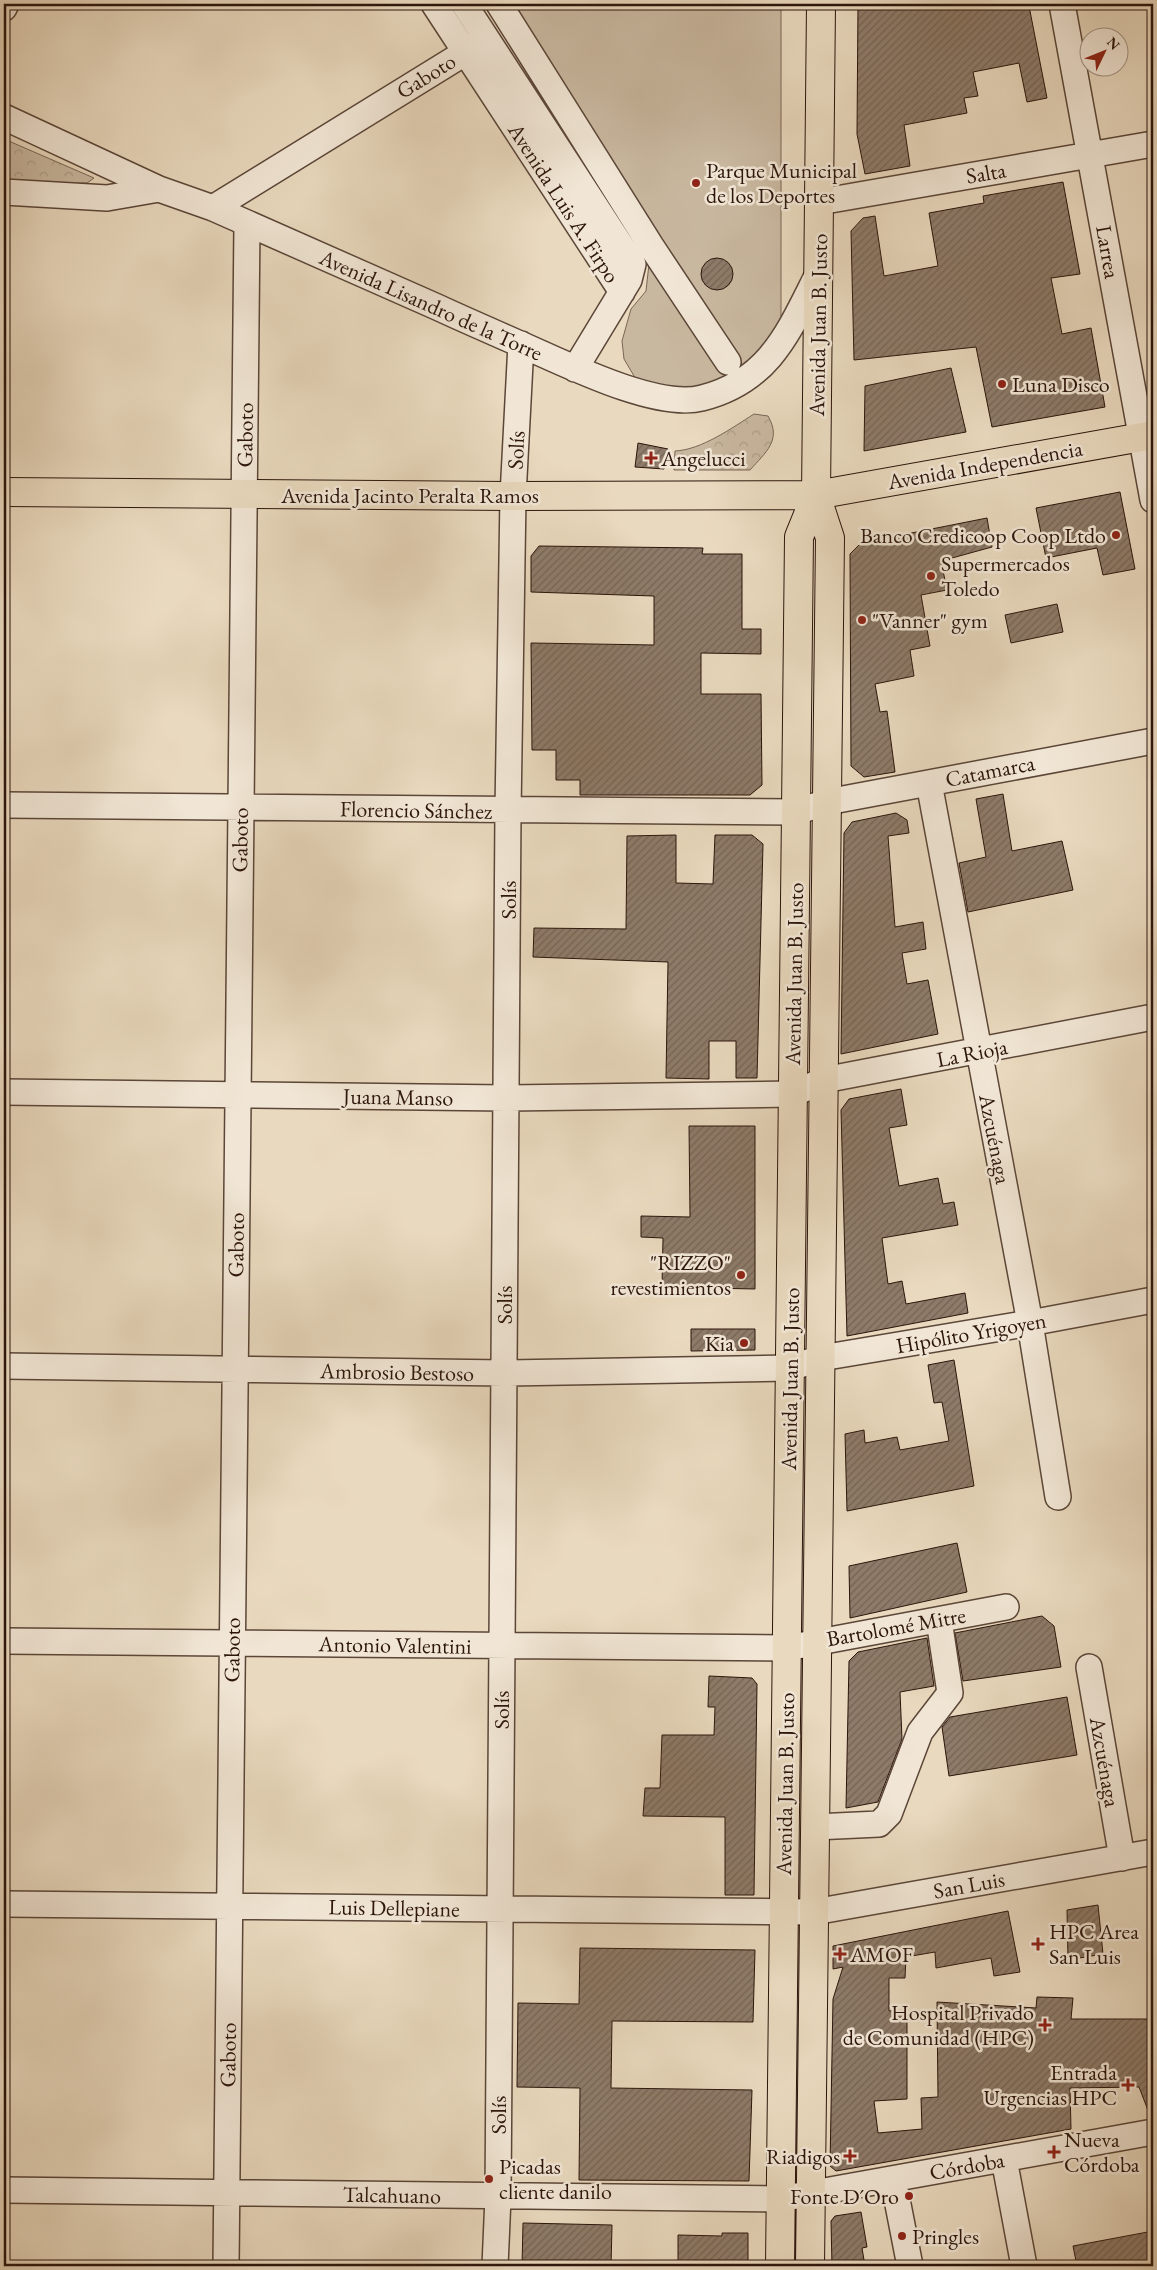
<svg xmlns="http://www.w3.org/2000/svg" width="1157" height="2270" font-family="'EB Garamond',serif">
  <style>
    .forest { fill: url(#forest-crowns); stroke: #7a6656 }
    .garden { fill: #c9b8a0; stroke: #7a6656 }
    .building { fill: url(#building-hatch); stroke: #2c150c }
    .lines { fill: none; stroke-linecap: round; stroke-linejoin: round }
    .minor-casing { stroke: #5b4638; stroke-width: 28 }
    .major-casing { stroke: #2c150c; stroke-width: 30 }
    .minor { stroke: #f1e6d5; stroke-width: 25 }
    .major { stroke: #e9d9be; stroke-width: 28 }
    .poi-dot { fill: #8f2418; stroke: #f1e6d5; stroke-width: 2 }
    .labels { text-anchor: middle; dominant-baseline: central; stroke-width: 5; stroke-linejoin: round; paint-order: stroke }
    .street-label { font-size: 22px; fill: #2c150c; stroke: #f1e6d5 }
    .poi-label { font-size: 22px; fill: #2c150c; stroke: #f1e6d5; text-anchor: start }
  </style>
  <defs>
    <pattern id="forest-crowns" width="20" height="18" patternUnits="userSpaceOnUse" patternTransform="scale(1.25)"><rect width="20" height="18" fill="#c9b8a0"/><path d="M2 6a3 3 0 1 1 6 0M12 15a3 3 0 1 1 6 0" fill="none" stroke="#ad9d89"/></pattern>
    <pattern id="building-hatch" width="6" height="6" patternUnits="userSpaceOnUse" patternTransform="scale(1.25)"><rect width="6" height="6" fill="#8e7b69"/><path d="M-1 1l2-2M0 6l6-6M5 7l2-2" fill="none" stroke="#746455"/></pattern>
  </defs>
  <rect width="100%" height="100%" fill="#e9d9be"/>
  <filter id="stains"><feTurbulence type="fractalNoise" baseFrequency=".004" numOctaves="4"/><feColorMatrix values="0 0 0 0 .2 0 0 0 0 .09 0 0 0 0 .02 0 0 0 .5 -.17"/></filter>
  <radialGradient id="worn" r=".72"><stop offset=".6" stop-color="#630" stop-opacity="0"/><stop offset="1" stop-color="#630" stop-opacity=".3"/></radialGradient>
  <path class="forest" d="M4 139 94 178 87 183 4 185Z
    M754 414 768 416C782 440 766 452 750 470H674L675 451C701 450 732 428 754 414Z"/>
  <path class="garden" d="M499 4H781V323L761 359 692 393 637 381 624 359 622 341 631 309 646 291 651 246Z"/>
  <path class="building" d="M858 4H1008L1009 10 1029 6 1047 98 1027 102 1019 63 973 72 978 96 964 98 967 113 904 125 910 166 865 174 857 134Z
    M1063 182 1080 274 1051 278 1062 334 1091 328 1105 407 992 427 976 347 854 360 851 231 863 218 875 216 884 276 938 266 929 213 984 203 983 196Z
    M701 274a16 16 0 1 1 32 0a16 16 0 1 1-32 0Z
    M951 368 966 432 864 451 865 386Z
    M638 443 668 449 664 469 635 467Z
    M1120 492 1135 569 1103 575 1097 548 1046 558 1036 508Z
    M987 518 992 547 941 561 947 590 921 595 930 646 910 650 914 676 875 684 880 712 887 711 895 772 864 777 851 766 850 554 861 543Z
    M539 546 703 548 702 554H742V629H761V654L701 653V694H761L762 785 750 795H580V780H556V750H532L531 643 654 645V596L531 592V556Z
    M1057 604 1063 632 1011 643 1005 615Z
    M1003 794 1012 851 1062 841 1073 890 968 912 959 863 986 857 976 799Z
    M896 813 907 820 909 833 888 836 895 927 923 922 926 949 902 953 907 984 928 980 938 1034 841 1054 844 833 852 822Z
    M676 835V883L713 884 715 835H752L763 844 757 1078H736V1041H709V1079L666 1078 668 962 533 957 534 928 626 929 627 836Z
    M901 1089 907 1125 889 1128 899 1186 938 1178 943 1204 954 1202 958 1225 882 1238 888 1284 902 1281 906 1304 965 1293 968 1313 847 1336 841 1110 849 1099Z
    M689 1126H755V1289L662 1287 663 1238 641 1237V1216L690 1217Z
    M691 1329H755V1350L691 1351Z
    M954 1360 974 1486 847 1511 845 1434 864 1430 865 1443 897 1437 900 1450 949 1441 942 1402 934 1403 928 1365Z
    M957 1543 967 1592 850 1618 849 1566Z
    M1042 1616 1054 1626 1061 1667 963 1681 955 1633Z
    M927 1638 934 1686 900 1692 902 1739 878 1802 846 1808 849 1661 858 1652Z
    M709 1676 752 1678 757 1684 754 1895H725V1817L643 1816 645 1788H660L662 1735H714L715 1707H708Z
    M1067 1697 1077 1755 949 1776 942 1727 950 1717Z
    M1098 1905 1103 1954 1068 1960 1067 1910Z
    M1008 1911 1020 1972 994 1976 991 1958 936 1968 935 1952 906 1957 905 1978H889V2011L907 2010V2099L874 2101 878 2133 922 2129 921 2098 938 2097 937 2002 1036 2008 1037 1997 1073 1998 1071 2019H1153V2118H1151L1139 2087 1070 2088 1071 2129 836 2171 830 2166 833 1999 843 1967 833 1969V1946Z
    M580 1948 755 1950 753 2022 612 2021 611 2088 752 2090 749 2181 579 2180 580 2088 517 2087 518 2003 579 2004Z
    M861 2212 867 2247 862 2248 865 2266H832L831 2221 835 2216Z
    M523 2223 612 2225 611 2266H522Z
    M1153 2231V2266H1077L1073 2246Z
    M722 2233H748V2266H678V2235L722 2236Z"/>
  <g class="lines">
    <g class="minor-casing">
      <path id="minor" d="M434 4 622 292
        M464 4 633 264 629 280 575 369
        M499 4 651 246 728 362
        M1062 4 1153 500
        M4 8 6 4
        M4 117 159 189 213 208C288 241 363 274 437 307 465 320 493 332 520 344 564 363 656 410 702 398 770 381 789 331 818 274
        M4 192 107 198 159 189
        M819 202 1153 144
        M213 208 479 44
        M929 783 1030 1323 1058 1497
        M4 805 796 812 827 802 1153 741
        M4 1092 506 1098 793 1094 824 1080 1153 1017
        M4 1366 504 1373 790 1368 821 1358 1030 1323 1153 1300
        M4 1641 787 1648 1006 1607
        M1089 1667 1122 1858
        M815 1827 879 1824 889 1814 920 1732 950 1693 939 1620
        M4 1904 814 1912 1153 1852
        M1004 2159 1024 2266
        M893 2179 910 2266
        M4 2190 780 2199 1153 2132
        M226 2266 247 224
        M495 2266 498 2197 508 811 513 496 521 344"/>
    </g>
    <g class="major-casing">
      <path id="major" d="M4 492 513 496 816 495 1153 435
        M780 2266 799 537 816 495
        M810 2266 830 538 816 495 821 4"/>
    </g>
    <use href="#minor" class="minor"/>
    <use href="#major" class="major"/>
  </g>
  <g class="poi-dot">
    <circle cx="696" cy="183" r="5"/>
    <circle cx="1002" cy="384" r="5"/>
    <path d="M648.5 450.5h5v5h5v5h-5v5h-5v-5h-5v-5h5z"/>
    <circle cx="1116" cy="535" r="5"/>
    <circle cx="931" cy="576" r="5"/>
    <circle cx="862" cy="620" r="5"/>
    <circle cx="741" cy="1275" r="5"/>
    <circle cx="744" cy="1343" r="5"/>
    <path d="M1035.5 1936.5h5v5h5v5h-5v5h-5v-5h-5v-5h5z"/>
    <path d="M837.5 1946.5h5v5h5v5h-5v5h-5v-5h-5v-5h5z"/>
    <path d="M1042.5 2017.5h5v5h5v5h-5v5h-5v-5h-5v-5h5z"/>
    <path d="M1125.5 2077.5h5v5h5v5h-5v5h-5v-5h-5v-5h5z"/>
    <path d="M1051.5 2144.5h5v5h5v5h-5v5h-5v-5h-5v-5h5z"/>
    <path d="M847.5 2148.5h5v5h5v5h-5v5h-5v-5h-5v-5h5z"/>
    <circle cx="489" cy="2179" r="5"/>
    <circle cx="909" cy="2196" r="5"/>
    <circle cx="902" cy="2236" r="5"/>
  </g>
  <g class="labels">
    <g class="street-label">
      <text transform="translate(426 76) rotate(-32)">Gaboto</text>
      <text transform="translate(986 173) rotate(-10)">Salta</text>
      <text transform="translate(564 203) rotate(57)">Avenida Luis A. Firpo</text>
      <text transform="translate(1108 252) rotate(80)">Larrea</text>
      <text transform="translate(431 305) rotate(24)">Avenida Lisandro de la Torre</text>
      <text transform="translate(818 325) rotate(-89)">Avenida Juan B. Justo</text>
      <text transform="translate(245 435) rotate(-89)">Gaboto</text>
      <text transform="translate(516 450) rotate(-87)">Solís</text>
      <text transform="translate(985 465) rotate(-10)">Avenida Independencia</text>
      <text x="410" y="495">Avenida Jacinto Peralta Ramos</text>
      <text transform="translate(990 771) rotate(-11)">Catamarca</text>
      <text transform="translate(416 810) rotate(1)">Florencio Sánchez</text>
      <text transform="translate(240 840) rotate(-89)">Gaboto</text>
      <text transform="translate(508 900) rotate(-90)">Solís</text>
      <text transform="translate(794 974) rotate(-89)">Avenida Juan B. Justo</text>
      <text transform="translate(972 1053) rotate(-11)">La Rioja</text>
      <text transform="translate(398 1097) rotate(1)">Juana Manso</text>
      <text transform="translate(995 1139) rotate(79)">Azcuénaga</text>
      <text transform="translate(236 1245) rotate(-89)">Gaboto</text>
      <text transform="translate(504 1305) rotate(-90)">Solís</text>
      <text transform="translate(971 1333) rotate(-10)">Hipólito Yrigoyen</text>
      <text transform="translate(397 1372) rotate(1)">Ambrosio Bestoso</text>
      <text transform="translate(790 1379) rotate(-89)">Avenida Juan B. Justo</text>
      <text transform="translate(896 1627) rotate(-10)">Bartolomé Mitre</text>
      <text transform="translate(395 1645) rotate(1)">Antonio Valentini</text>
      <text transform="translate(232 1650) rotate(-89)">Gaboto</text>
      <text transform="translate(501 1710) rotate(-90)">Solís</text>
      <text transform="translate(1105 1762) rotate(80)">Azcuénaga</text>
      <text transform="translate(785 1784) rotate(-89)">Avenida Juan B. Justo</text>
      <text transform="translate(969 1885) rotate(-10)">San Luis</text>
      <text transform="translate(394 1908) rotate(1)">Luis Dellepiane</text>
      <text transform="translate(228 2055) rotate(-89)">Gaboto</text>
      <text transform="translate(498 2115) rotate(-90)">Solís</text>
      <text transform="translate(967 2166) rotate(-10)">Córdoba</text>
      <text transform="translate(392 2195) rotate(1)">Talcahuano</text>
    </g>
    <g class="poi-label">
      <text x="706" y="170">Parque Municipal<tspan x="706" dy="25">de los Deportes</tspan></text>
      <text x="1012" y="384">Luna Disco</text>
      <text x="661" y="458">Angelucci</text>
      <text x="1106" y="535" text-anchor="end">Banco Credicoop Coop Ltdo</text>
      <text x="941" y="563">Supermercados<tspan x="941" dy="25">Toledo</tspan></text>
      <text x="872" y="620">"Vanner" gym</text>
      <text x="731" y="1262" text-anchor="end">"RIZZO"<tspan x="731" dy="25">revestimientos</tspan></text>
      <text x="734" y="1343" text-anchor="end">Kia</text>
      <text x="1049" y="1931">HPC Area<tspan x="1049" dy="25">San Luis</tspan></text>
      <text x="850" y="1954">AMOF</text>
      <text x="1034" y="2012" text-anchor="end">Hospital Privado<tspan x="1034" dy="25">de Comunidad (HPC)</tspan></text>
      <text x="1117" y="2072" text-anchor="end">Entrada<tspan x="1117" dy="25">Urgencias HPC</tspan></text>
      <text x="1064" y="2139">Nueva<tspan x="1064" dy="25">Córdoba</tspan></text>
      <text x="840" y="2156" text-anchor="end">Riadigos</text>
      <text x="499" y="2166">Picadas<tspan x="499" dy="25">cliente danilo</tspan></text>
      <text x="899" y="2196" text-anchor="end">Fonte D´Oro</text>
      <text x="912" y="2236">Pringles</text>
    </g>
  </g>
  <rect width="1157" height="2270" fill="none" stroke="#e9d9be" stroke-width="20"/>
  <rect x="5" y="5" width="1147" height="2260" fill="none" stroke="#2c150c" stroke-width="2.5"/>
  <rect x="10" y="10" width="1137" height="2250" fill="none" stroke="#2c150c"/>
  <g transform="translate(1104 52) rotate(47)"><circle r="24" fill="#f1e6d5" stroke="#a29285"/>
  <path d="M0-4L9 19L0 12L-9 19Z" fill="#8f2418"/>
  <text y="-8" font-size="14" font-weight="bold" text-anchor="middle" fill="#2c150c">N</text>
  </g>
  <rect width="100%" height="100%" filter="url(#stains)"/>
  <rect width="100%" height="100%" fill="url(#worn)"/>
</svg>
